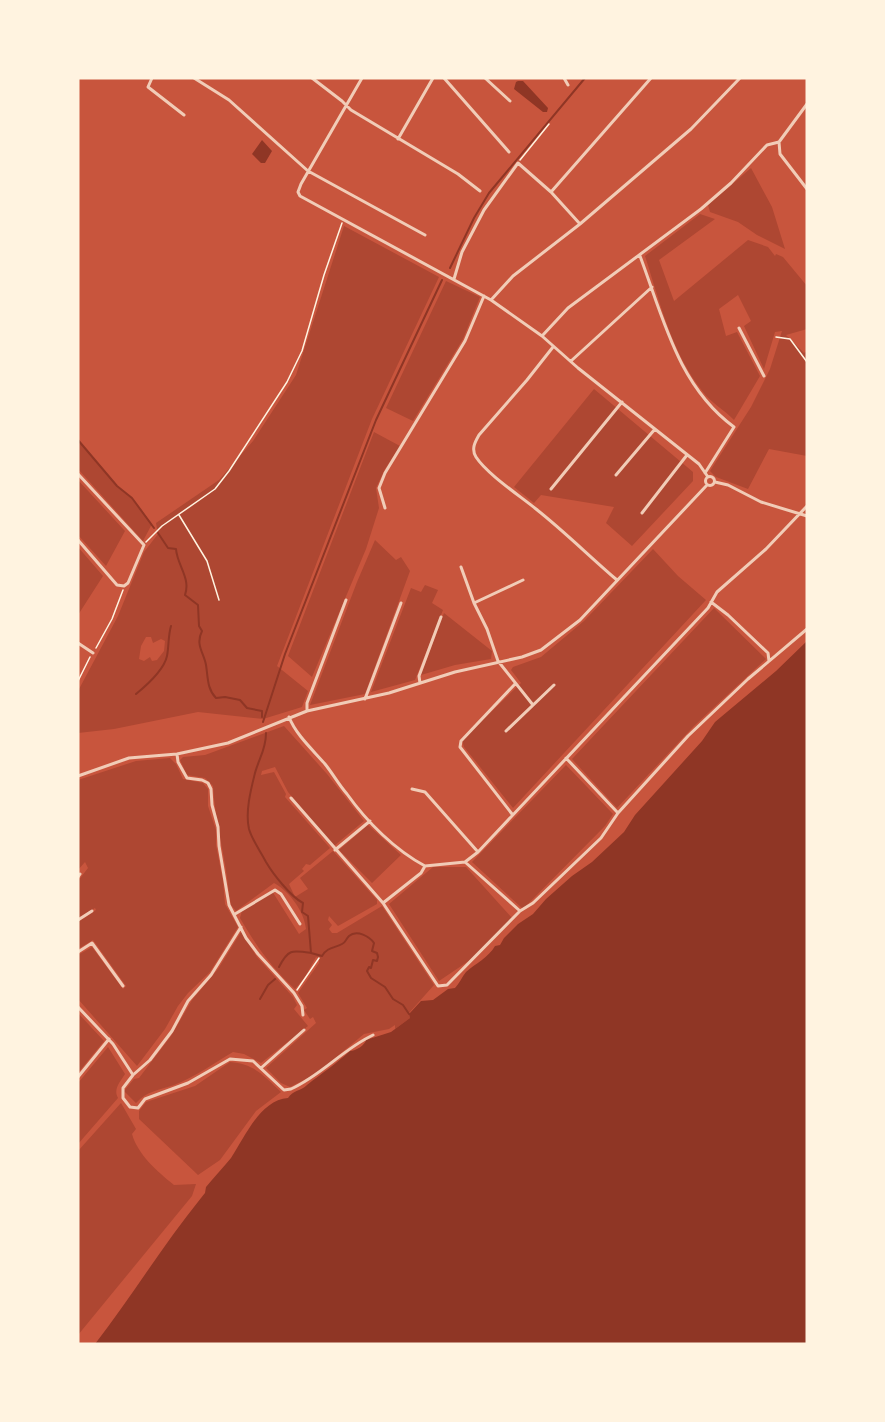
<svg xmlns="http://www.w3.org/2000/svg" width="885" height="1422" font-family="'Work Sans',sans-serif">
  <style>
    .green { fill: #ae4732; fill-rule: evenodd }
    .water { fill: #8f3625 }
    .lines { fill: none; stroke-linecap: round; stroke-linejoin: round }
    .stream { stroke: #8f3625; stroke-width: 2 }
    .path { stroke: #fff3e0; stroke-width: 1.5 }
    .minor { stroke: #f1ccb7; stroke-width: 3 }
  </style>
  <rect width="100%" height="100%" fill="#c8553d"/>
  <path class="green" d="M751 168 772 207 785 249 757 235 738 222 710 212 708 205Z
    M700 214 715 219 659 260 674 301 748 240 768 247 775 256 776 254 783 257 807 286V329L786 335 804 353 807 351V456L769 449 748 489 716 477 710 471 751 407 770 369 782 331 775 332 764 369 744 326 751 321 738 295 719 309 726 336 737 332 760 376 734 420C725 410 711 403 703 392 672 353 660 303 645 256Z
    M344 226 439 277 372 419 277 666 308 691 302 707 263 719 198 712 114 729 78 733V691L118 616 144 552 158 534 156 523 219 480 253 441 296 375ZM146 637H151L153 643 161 639 165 641 164 651 157 660 152 661 150 657 144 661 139 659 141 646Z
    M446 281 480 297 463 339 413 421 386 408Z
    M594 389 693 472V481L632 546 606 523 614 507 541 495 534 503 514 487Z
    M374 432 400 446 385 469 376 488 379 508 366 549 312 677 288 656Z
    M78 440 117 486 132 498 152 524 143 541 78 469Z
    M78 480 125 531 106 566 78 535Z
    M375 540 396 560 401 557 410 571 365 694 310 705 357 582Z
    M78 547 103 576 78 615Z
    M653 549 678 576 706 600 513 808 464 747 462 740 521 683 511 670 513 667 541 657 584 621Z
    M425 585 438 590 432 603 443 610 415 680 371 692 411 588 421 592Z
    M714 608 766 659 694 726 617 808 572 759Z
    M444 613 492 651 491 659 455 665 421 675Z
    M284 726 327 774 364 821 334 846 288 792 275 767 262 771 261 775 274 772 286 794 285 797 330 848 310 865 306 864 302 869 304 871 289 884 295 897 308 889 300 878 333 851 377 900V904L338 926 329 916 328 920 332 925 329 929 332 933H337L382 906 434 985 409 1013 410 1018 395 1029V1025L389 1029 364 1034 316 1074 290 1087 281 1083 266 1068 316 1023 313 1017 310 1019 304 1010 307 1008 298 993 319 963V958L316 957 305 977 295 989C270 966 257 947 240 918L242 911 272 891 299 934 306 929C304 911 290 892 274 883L236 911 231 905 229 895C226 858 215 823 213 786L205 778 187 775 180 760 183 757 205 755Z
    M170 758 176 764 183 779 203 783 208 789V806L216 830V845L223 881 225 904 238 927 210 972 188 993 178 1006 165 1029 137 1066 78 999V955L92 947 123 989 126 986 93 940 78 949V922L96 910 95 908 78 918V881L88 868 85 862 78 870V780L136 761Z
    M566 765 613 814 605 826 523 909 472 862Z
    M368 825 401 855 372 883 339 850Z
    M433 867H466L513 919 476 956 439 981 389 904Z
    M241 932 257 957 293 997 297 1005 294 1009 308 1026 261 1063 244 1054 233 1052C214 1063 195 1077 174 1085 159 1090 147 1091 136 1103L124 1091 134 1079 139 1078 171 1036 192 1000 218 969Z
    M78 1013 104 1041 78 1073Z
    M108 1047 125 1074C120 1082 113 1089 118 1098L78 1144V1083Z
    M230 1062C255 1064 264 1076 281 1092L256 1111 220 1160 198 1175 139 1119V1111L146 1102 195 1086Z
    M121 1103 136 1129 132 1134C138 1155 157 1171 174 1185L196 1184 192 1196 78 1335V1151Z"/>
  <path class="water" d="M518 81H523L548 108 547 112H543L514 89 516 82Z
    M262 140 272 151 265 163H261L252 154Z
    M807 641V1344H95C132 1296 163 1245 201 1198L205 1193 206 1187C214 1177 223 1168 231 1158 245 1137 260 1100 288 1098 293 1090 301 1091 307 1085 321 1074 337 1063 350 1051 356 1051 365 1045 366 1040L391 1032 410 1018 409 1014 421 1001 433 1000 448 989 455 988C459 984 462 977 466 972 475 964 489 957 495 946L500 945 504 938 518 924 533 914 546 899 572 876 592 862 624 832 635 815 702 741 715 722 776 671Z"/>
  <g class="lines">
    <path class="stream" d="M450 268 474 218 489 193 585 78
      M78 440 117 486 132 498 154 528
      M158 533 168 548 176 549C177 565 191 578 185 595L198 605 199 626 202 631C195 645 204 653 206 665 208 677 207 689 216 698L225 697 240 700 247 708 262 711V717
      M136 694C147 685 164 670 167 656 169 646 168 636 171 626
      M263 722 285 654 376 420 442 280
      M266 733C266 750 259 758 255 773 251 789 245 812 249 829 252 840 261 852 266 862 273 874 291 897 303 903L302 912 308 916 311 953 322 956C327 947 335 948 342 944 347 941 345 940 349 936 357 929 370 937 374 943L372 951 377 953 378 957 377 961 373 960 371 968 369 967 367 971 371 978 385 987 393 999 403 1005 409 1014
      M279 967C288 949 292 950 311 953
      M260 999 268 985 275 979"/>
    <path class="path" d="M520 160 549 124
      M776 337 790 339 807 362
      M179 515 207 561 219 600
      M146 542 162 526 215 489 229 471 287 382 302 351 324 275 342 223
      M96 648 112 619 123 590
      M78 681 90 657
      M297 990 319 958"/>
    <path class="minor" d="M152 78 148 87 184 115
      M194 78 229 100 308 171 425 235
      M312 78 342 101 351 110 458 174 480 191
      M362 78 301 184 298 192 300 196 491 300 542 336 578 368 699 464 708 477
      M444 78 509 152
      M485 78 510 101
      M564 78 568 85
      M398 139 433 78
      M779 142 780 154 807 189
      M551 192 651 78
      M640 256C663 317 678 386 734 427L705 473
      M454 279 462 252 484 210 518 163 551 192 580 224
      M491 300 513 276 580 224 691 129 740 78
      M739 328 764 376
      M542 336 568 308 701 209 731 183 767 145 779 142 807 104
      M553 347 527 380 479 435C475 442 471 449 476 457 487 474 520 496 536 509 564 531 590 557 617 580
      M571 361 652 287
      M78 474 144 545 128 583 124 586 117 585 78 540
      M616 475 655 429
      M705.5 481a4.5 4.5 0 1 1 9 0a4.5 4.5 0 1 1-9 0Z
      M715 482 728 485 761 502 807 516
      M551 489 622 402
      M385 508 379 488 385 473 465 341 484 296
      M642 513 687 455
      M461 567 474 603 487 629 498 661 533 705
      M711 602 728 615 768 653 769 661
      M474 603 523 580
      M78 643 93 653
      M420 683 419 676 441 617
      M365 699 401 603
      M307 711V703L346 600
      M289 717C296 735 313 750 325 764 333 774 339 785 347 794 367 822 395 850 425 866
      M506 731 554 685
      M177 754 178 762 187 778 202 780 208 783 211 789 212 805 218 827 219 846 229 905 246 938 258 954 294 993 302 1006 303 1015
      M566 758 618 813
      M78 776 129 758 177 754 228 743 307 711 389 693 455 672 522 657 541 650 580 620 707 485
      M412 789 425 792 478 852
      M291 798 383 903 438 986 447 985 520 911 533 903 601 838 618 813 688 736 748 679 807 629
      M512 814 460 747 461 741 515 684
      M335 850 370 821
      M465 862 520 911
      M78 877 80 874
      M383 903 421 873 425 866 465 862 478 852 708 608 717 592 766 549 807 506
      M235 914 275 890 281 894 300 924
      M78 920 92 911
      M241 927 211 975 188 1001 172 1031 150 1060 133 1075 123 1088V1098L130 1107 138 1108 145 1099 188 1083 230 1059 253 1061 284 1090 291 1089C322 1075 343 1049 373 1035
      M78 952 92 943 123 986
      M78 1007 113 1044 133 1075
      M261 1068 304 1030
      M78 1077 109 1039"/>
  </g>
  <rect width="885" height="1422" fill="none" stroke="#fff3e0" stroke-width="159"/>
</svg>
